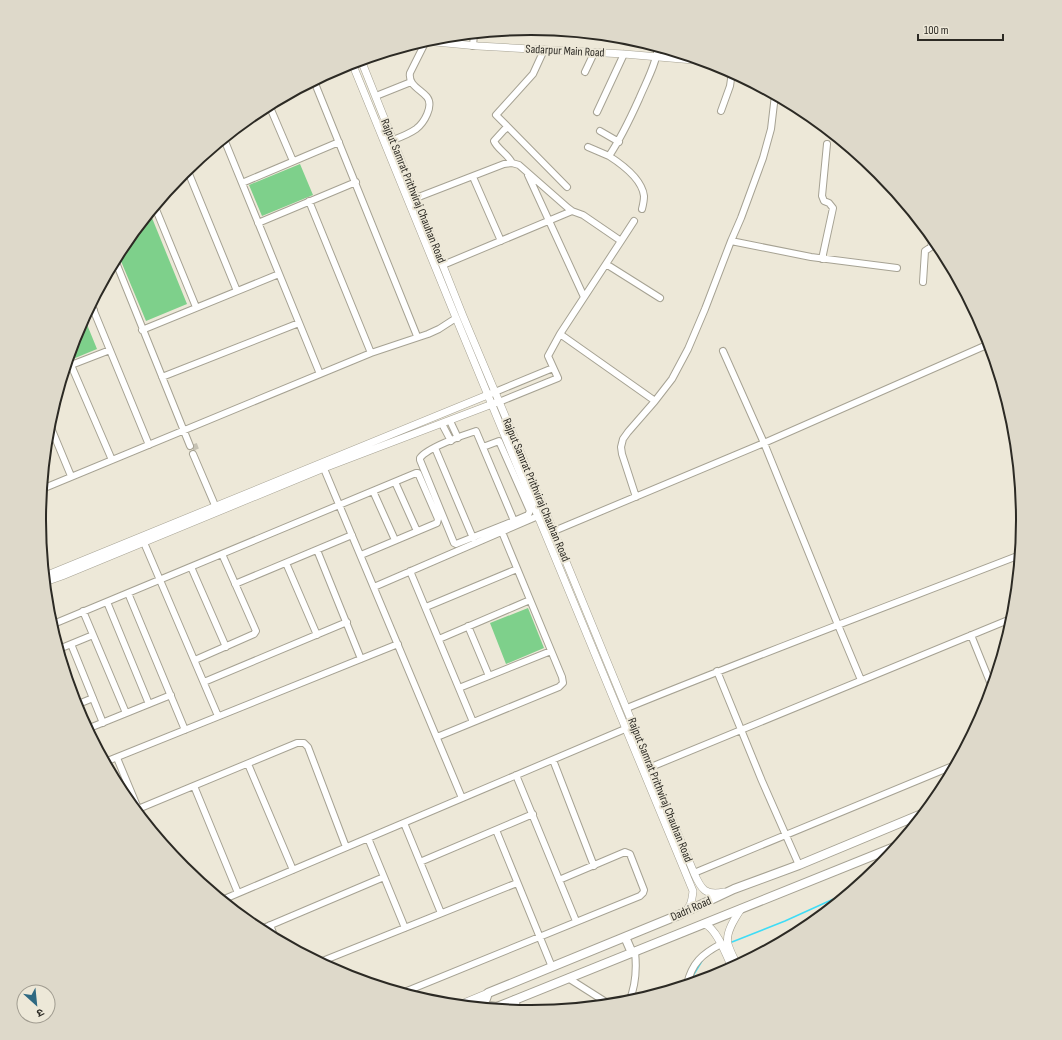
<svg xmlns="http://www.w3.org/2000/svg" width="1062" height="1040" font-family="'Sofia Sans Condensed','Noto Sans Devanagari',sans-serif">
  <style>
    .green { fill: #7ed08b }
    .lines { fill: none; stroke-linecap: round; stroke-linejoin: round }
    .stream { stroke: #3fdcf6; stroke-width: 1.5 }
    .minor-tunnel { stroke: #c6c2b4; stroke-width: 6; stroke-dasharray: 6 3; stroke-linecap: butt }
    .minor-casing { stroke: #a6a293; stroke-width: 8 }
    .tertiary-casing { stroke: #a6a293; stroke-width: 8 }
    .secondary-casing { stroke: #a6a293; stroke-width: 10 }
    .minor { stroke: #fff; stroke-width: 6 }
    .tertiary { stroke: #fff; stroke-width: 7 }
    .secondary { stroke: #fff; stroke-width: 8 }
    .labels { text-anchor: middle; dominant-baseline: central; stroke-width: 4; stroke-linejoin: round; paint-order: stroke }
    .street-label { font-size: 12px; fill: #2c2a24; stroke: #ede8d8 }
    .rim { fill: none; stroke: #2c2a24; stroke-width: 2 }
  </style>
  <rect width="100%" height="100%" fill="#ede8d8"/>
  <path class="green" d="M300 164 313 195 262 216 249 185Z
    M150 213 187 304 146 321 118 254 122 246Z
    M86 322 97 349 68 361C71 349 74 327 86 322Z
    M528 608 544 648 506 664 490 623Z"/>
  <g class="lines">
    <path class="stream" d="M732 942 785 921 849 892
      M692 983 694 974 702 961"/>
    <path class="minor-tunnel" d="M194 444 197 452"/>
    <g class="minor-casing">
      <path id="minor" d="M473 46 474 34
        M585 72 594 53
        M314 81 417 336
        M376 96 411 82
        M269 105 293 161
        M721 111 730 86 732 72
        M597 112 624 54
        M508 127 496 115 533 74 544 50
        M600 131 619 142
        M224 139 320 374
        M393 140C401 137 409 134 416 129 424 123 434 106 427 97 420 89 408 85 410 73L426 41
        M588 147 609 156C621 138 630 119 639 99 646 82 656 65 658 47
        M609 156C623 165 642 179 644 196 644 200 643 205 642 209
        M512 163C508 154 497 149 494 141L504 130 508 127 567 187
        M187 169 237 291
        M528 175 584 297
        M473 177 501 241
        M242 183 339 142
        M416 198 504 164 512 163 519 165 568 208 572 211
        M309 201 371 353
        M155 207 196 307
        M258 223 356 182
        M621 241 634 221
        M731 241 811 257 897 268
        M822 259 833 208 829 203 824 201 822 196 827 144
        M115 260 190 446
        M606 264 660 298
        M443 265 572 211 583 215 621 241 560 334 548 356 558 378 499 402
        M923 282 925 251 931 247 933 238
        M91 304 149 445
        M86 313 94 310
        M142 330 279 274
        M560 334 655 401
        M723 351 764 443 838 625 861 680
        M71 365 112 460
        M66 367 110 350
        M162 377 299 323
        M495 392 553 368
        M450 421 458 438
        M49 423 71 476
        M442 424 451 441
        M483 447 499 441 530 511 528 515 514 521 476 431C463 435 427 448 420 458V460L454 543 456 544 514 521
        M435 448 473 538
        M193 454 217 510
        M322 464 462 798
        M395 482 417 531
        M42 489 371 353 428 334 439 329 456 318
        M373 491 395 540
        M636 497 622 454 621 447 623 439 628 432 655 401 672 379 688 349 705 309 731 241 741 218 763 158 771 129 775 95
        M554 531 764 443 989 344
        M142 538 218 716
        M317 550 361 659
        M286 563 317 635
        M191 567 226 647
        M410 571 473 722
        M235 584 352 535
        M374 587 538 516
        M128 593 185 730
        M107 602 149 704
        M426 607 517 569
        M83 611 126 713
        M51 625 416 473H418L438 519 437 523 361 555
        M468 626 489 676
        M971 635 992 687
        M439 639 530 600
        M71 644 103 723
        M59 649 93 635
        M195 660 254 634 256 631 222 554
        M717 671 762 781 799 865
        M204 682 347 622
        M459 688 551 651
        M76 705 93 698
        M627 708C757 655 888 606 1020 555
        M87 729 171 695
        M437 737 559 687 563 683 562 677 502 532
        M117 758 142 818
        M553 760 594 866
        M105 762 398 644
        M248 764 293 870
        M651 767 1013 618
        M516 775 576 921
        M194 786 238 893
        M138 809 297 743H304L308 747 346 847
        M404 823 441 913
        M496 830 552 967
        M368 838 405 928
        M420 862 533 814
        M694 873 955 765
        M222 900 625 729
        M270 925 275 938
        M259 930 384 877
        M320 962 517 883
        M568 978 609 1004
        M687 984C692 963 702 954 721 944
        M402 993 640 896 643 893 644 890 630 854 625 852 559 880
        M515 999 518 1011
        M629 1002C636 985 637 970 635 952"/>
    </g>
    <g class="tertiary-casing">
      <path id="tertiary" d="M425 41 478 46 624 54 705 61
        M361 60 463 316 551 525 694 873C701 889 705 896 724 892
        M352 63 456 318 693 891C692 900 691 908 683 913
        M45 576 490 394
        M45 582 62 576 324 468 495 403
        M704 924C716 927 727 956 732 968
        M737 965C734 958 730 951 728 944 725 933 735 918 741 909
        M459 1005 488 993"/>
    </g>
    <g class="secondary-casing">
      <path id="secondary" d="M625 937 632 953
        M469 1006 486 999 488 993 681 914 734 889 799 865 924 813
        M485 1007 489 1006 497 1007 897 846"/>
    </g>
    <use href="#minor" class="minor"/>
    <use href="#tertiary" class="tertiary"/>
    <use href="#secondary" class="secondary"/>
  </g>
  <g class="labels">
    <g class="street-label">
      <text transform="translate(565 51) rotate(3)">Sadarpur Main Road</text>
      <text transform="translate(413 191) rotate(68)">Rajput Samrat Prithviraj Chauhan Road</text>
      <text transform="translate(536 490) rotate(67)">Rajput Samrat Prithviraj Chauhan Road</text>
      <text transform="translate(660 790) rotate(68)">Rajput Samrat Prithviraj Chauhan Road</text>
      <text transform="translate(691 909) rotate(-24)">Dadri Road</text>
    </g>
  </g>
  <path d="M0 0H1062V1040H0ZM46 520a485 485 0 1 1 970 0a485 485 0 1 1-970 0Z" fill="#ded9ca" fill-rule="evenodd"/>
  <path class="rim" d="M46 520a485 485 0 1 1 970 0a485 485 0 1 1-970 0Z"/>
  <g transform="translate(36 1004) rotate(153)"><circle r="19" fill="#ede8d8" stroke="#a09c90"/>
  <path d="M0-3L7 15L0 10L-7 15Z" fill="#2f6982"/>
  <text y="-6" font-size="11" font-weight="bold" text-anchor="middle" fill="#2c2a24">उ</text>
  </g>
  <path d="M918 34v6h85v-6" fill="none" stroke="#2c2a24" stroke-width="2"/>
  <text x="924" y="34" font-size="12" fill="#2c2a24" stroke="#ede8d8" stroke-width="3" paint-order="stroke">100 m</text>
</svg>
